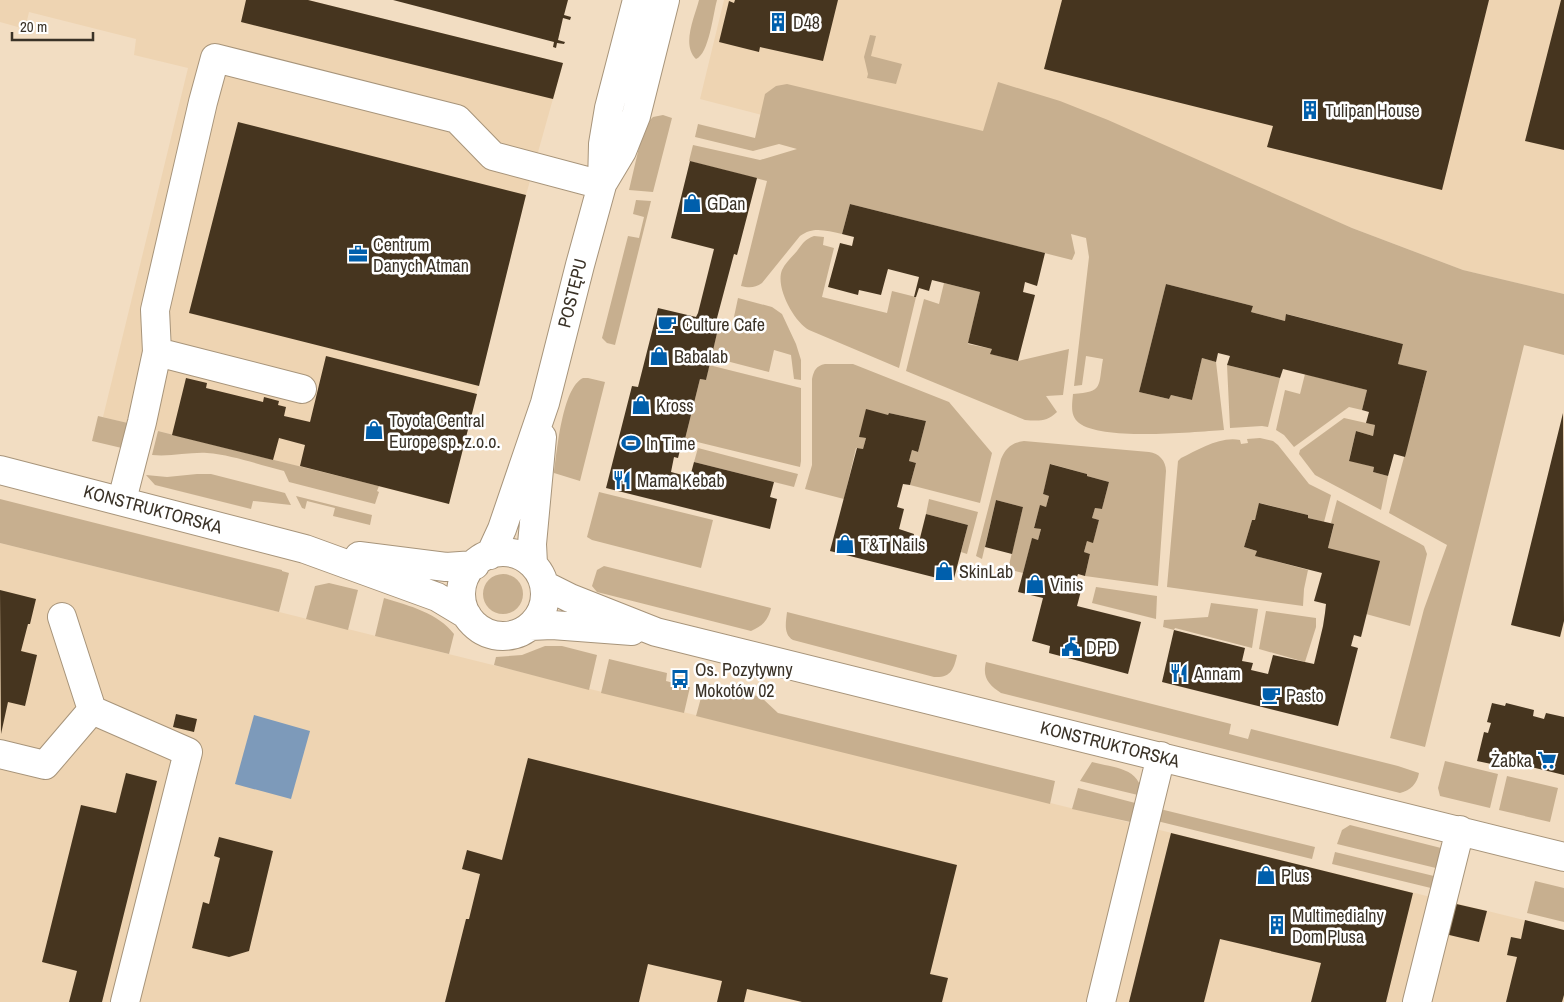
<svg xmlns="http://www.w3.org/2000/svg" width="1564" height="1002" font-family="'Archivo Narrow',sans-serif">
  <style>
    .built { fill: #eed4b2 }
    .green { fill: #c7af8f }
    .water { fill: #7d9aba }
    .building { fill: #46351f }
    .lines { fill: none; stroke-linecap: round; stroke-linejoin: round }
    .minor-casing { stroke: #a7947a; stroke-width: 30 }
    .minor { stroke: #fff; stroke-width: 28 }
    .labels { text-anchor: middle; dominant-baseline: central; stroke-width: 5; stroke-linejoin: round; paint-order: stroke }
    .poi-label { font-size: 18px; fill: #3a3227; stroke: #fff; text-anchor: start }
    .street-label { font-size: 18px; fill: #3a3227; stroke: #fff }
  </style>
  <rect width="100%" height="100%" fill="#f2ddc2"/>
  <path class="built" d="M0 0H308L563 63 526 195 449 504 103 417 188 68 134 55 136 39 29 12 25 29 0 22Z
    M724 0H1564V294L1463 270 1352 228 1282 198 766 116 700 99Z
    M0 543 1564 930V1002H0Z"/>
  <path class="green" d="M699 0H717C713 14 709 54 696 59 681 45 695 16 699 0Z
    M870 35 876 36 871 56 902 64 896 84 867 78 868 74 864 57Z
    M998 82 1060 101 1108 120 1352 228 1463 270 1564 294V355L1524 345 1425 747 1390 738 1424 609 1447 545 1389 513 1427 372 1398 364 1403 344 1287 314 1285 321 1251 312 1253 306 1166 284 1139 392 1169 399 1171 395 1192 400 1202 358 1216 362 1224 430C1193 432 1102 441 1079 423 1070 416 1072 405 1073 394 1104 392 1098 386 1103 359L1086 356 1082 385 1074 386 1089 257 1086 238 1071 234 1075 253 1072 260 850 204 842 234C826 231 814 226 800 236L762 283C755 288 749 288 741 286L767 181 689 161 693 145 760 160 797 149 779 144 753 151 695 137 698 124 755 138 765 94 776 86 787 84 983 131Z
    M663 115 672 118 653 192 629 190 644 126 653 117Z
    M636 200 651 201 615 345 607 343 602 338 628 236 639 238 644 217 633 214Z
    M814 236 824 237 823 245 834 248 822 297 887 313 892 291 916 297 899 368 809 330C794 322 775 287 782 270 785 263 792 257 797 251 802 244 805 239 814 236Z
    M944 283 980 292 968 344 992 349 991 354 1018 361 1069 349 1063 395 1046 396 1057 412C1047 422 1038 421 1025 420L906 371 924 299 939 304Z
    M738 298 772 307 782 314 796 344 801 360V380L794 379 791 355 774 350 769 372 711 357 718 329 731 331Z
    M825 364H853L949 402 992 453 980 503 910 485 916 463 909 461 912 450 918 452 926 421 889 413 888 415 860 437 866 438 863 449 856 448 844 499 805 489 812 465V379C814 370 816 366 825 364Z
    M709 365 801 388V461L800 467 685 439 700 379 706 380Z
    M1227 365 1280 378 1268 427 1262 426 1230 428Z
    M1305 374 1367 390 1362 410 1349 407 1294 447 1284 435 1276 430 1285 390 1300 394Z
    M583 378H588L605 382 580 481 554 473C557 452 562 388 583 378Z
    M98 416 132 424 126 449 92 441Z
    M1344 418 1375 425 1373 436 1356 431 1349 460 1374 467 1373 472 1388 476 1381 510 1315 475 1299 454 1300 450Z
    M158 431 379 486 377 491 379 492 375 504 289 482 284 471C259 465 233 455 207 453 189 452 170 457 152 455Z
    M1260 438 1273 441 1278 445 1309 484 1331 495 1324 522 1308 518V515L1260 503 1255 520H1252L1244 547 1257 551 1256 556 1308 570 1304 589 1303 606 1167 587 1178 461 1181 458C1198 450 1220 436 1240 440L1241 444 1248 443 1247 439Z
    M1024 441 1149 452C1159 453 1166 461 1166 471L1158 586 1085 576 1090 554 1084 552 1087 541 1093 542 1099 520 1092 518 1095 508 1102 509 1109 482 1087 476V474L1051 464 1043 494 1049 496 1046 507 1040 506 1034 527 1041 529 1038 540 1032 539 1023 573 1008 569 1023 507 996 500 982 559 976 556 1001 459C1006 448 1011 443 1024 441Z
    M698 448 798 474 794 487 694 462Z
    M197 474H211L285 493 291 505 253 501 251 509 155 485 146 475 167 477Z
    M599 492 713 520 701 568 592 540 587 537Z
    M296 496 372 515 370 525 333 516 335 508 307 501 305 509 302 508Z
    M0 499 282 570V571L289 573 279 612 0 543Z
    M929 499 978 512 967 554 961 552 968 525 926 514Z
    M1337 500 1419 543 1424 546 1427 554 1410 626 1366 614 1328 548 1334 525 1331 523Z
    M604 566 771 608C768 620 763 626 751 631L597 592 592 586 597 570Z
    M483 594a20 20 0 1 1 40 0a20 20 0 1 1-40 0Z
    M329 583 358 590 348 630 306 619 315 586Z
    M1096 587 1157 596 1156 619 1092 603Z
    M384 598C410 606 438 613 454 634L449 654 375 636Z
    M1211 603 1258 609 1252 648 1175 628 1174 630 1163 627 1164 620 1208 617Z
    M1266 611 1316 618V627L1305 662 1259 649Z
    M787 612 957 655C954 669 951 678 934 677L793 640C783 634 786 622 787 612Z
    M545 646H562L597 655 589 690 494 665 496 657 522 655Z
    M609 659 667 673 666 681 690 687 684 713 601 693Z
    M986 662 1231 724 1229 734 1248 739 1251 729 1398 766 1419 773C1417 784 1411 790 1400 793L1001 693C989 685 982 678 986 662Z
    M705 683 761 697 778 713 1055 781 1050 804 696 716Z
    M1445 761 1498 774 1490 808 1440 796 1438 788Z
    M1092 762C1114 768 1141 767 1142 796L1080 781Z
    M1507 776 1558 788 1550 822 1499 810Z
    M1078 788 1139 804 1135 823 1072 809Z
    M1160 809 1315 847 1312 859 1157 821Z
    M1350 825 1441 848 1444 854 1440 869 1337 844 1342 830Z
    M1335 852 1438 877 1435 889 1332 864Z
    M1535 881 1564 888V922L1527 913Z"/>
  <path class="water" d="M254 715 310 731 291 799 235 784Z"/>
  <path class="building" d="M246 0H308L563 63 553 99 241 22Z
    M393 0H568L564 15 571 17 570 20 563 18 558 40 565 42 564 44 557 43 556 48 553 47 554 42Z
    M735 0H838L823 61 760 47 759 52 719 42 729 1 734 3Z
    M1062 0H1489L1442 190 1267 147 1273 126 1044 69Z
    M1561 0H1564V150L1525 141Z
    M238 122 526 195 479 386 189 313Z
    M690 161 757 178 737 255 734 254 717 318 715 328 718 329 706 380 700 379 685 439 683 438 678 458 674 457 671 472 690 477 694 462 774 482 770 497 777 499 770 529 606 488 632 386 638 387 658 308 696 317 698 313 714 249 671 238Z
    M850 204 1045 253 1037 286 1025 282 1023 292 1035 295 1018 361 990 354 992 349 968 343 980 292 932 280 929 291 919 288 916 297H914L919 277 888 269 881 295 859 290 858 295 828 287 840 243 852 246 854 237 842 234Z
    M1166 284 1253 306 1251 312 1285 321 1286 314 1403 344 1398 364 1427 371 1405 457 1394 454 1388 476 1373 472 1374 467 1349 461 1356 431 1373 436 1375 425 1366 423 1369 412 1362 410 1367 390 1283 369 1280 378 1227 365 1230 356 1218 353 1216 362 1202 358 1192 400 1171 395 1169 399 1139 392Z
    M326 356 477 394 449 504 300 466 305 445 279 438 273 460 172 435 186 378 207 383 206 388 263 402 264 397 279 401 278 405 286 407 284 416 310 422Z
    M866 409 888 415 889 413 926 421 918 452 912 450 909 461 916 463 910 485 903 484 897 507 904 509 899 529 914 534 913 540 919 542 926 514 968 525 953 582 830 551 857 448 863 449 866 438 859 437Z
    M1563 413 1564 621 1560 637 1511 625Z
    M1050 464 1087 474V476L1109 482 1102 509 1095 508 1092 518 1099 520 1093 543 1087 541 1084 552 1090 554 1085 576 1078 574 1077 577 1076 585 1082 587 1077 606 1141 622 1128 674 1049 653 1050 646 1032 641 1043 598 1018 592 1032 538 1038 540 1041 529 1034 528 1040 505 1046 507 1049 496 1043 494Z
    M996 500 1023 507 1012 554 985 547Z
    M1259 503 1308 515V518L1334 524 1328 548 1380 561 1361 637 1354 635 1351 646 1358 648 1338 726 1162 682 1174 630 1245 648 1242 661 1253 663 1251 670 1268 674 1273 655 1314 664 1323 626 1325 613 1326 604 1314 601 1322 573 1255 556 1257 551 1244 547 1252 520H1255Z
    M0 590 36 599 30 624H28L21 651 37 655 25 706 8 702 1 734Z
    M1492 703 1505 706 1506 703 1534 710 1533 716 1544 719 1546 713 1564 717V775L1502 760 1501 766 1477 761 1484 732 1488 733 1491 723 1487 722Z
    M176 714 197 719 194 732 173 727Z
    M528 758 957 865 930 974 948 978 942 1002H802L747 989 744 1002H717L722 981 648 964 639 1002H445L466 919H469L480 874 462 869 467 850 502 860Z
    M126 773 157 781 102 1002H69L77 971 42 962 81 805 116 813Z
    M1171 833 1413 893 1386 1002H1311L1321 963 1220 939 1204 1002H1129Z
    M219 837 273 851 249 951 229 957 192 948 203 902 209 904 220 858 214 856Z
    M1452 903 1487 911 1479 942 1445 934Z
    M1525 920 1564 930V995L1562 1002H1506L1517 957 1507 955 1511 937 1521 939Z"/>
  <g class="lines">
    <g class="minor-casing">
      <path id="minor" d="M604 181 622 151 636 116 665 0
        M157 352 302 389
        M0 470 305 549 437 597 467 615
        M122 500 142 422 157 352 155 310 203 102 215 58 457 119 493 156 602 185
        M461 594a42 42 0 1 1 84 0a42 42 0 1 1-84 0Z
        M490 555 502 529 545 403 580 265 602 185 603 144 609 108 637 0
        M359 556 446 567 475 565
        M533 564 532 544 542 437
        M544 585 570 598 656 632 1564 857
        M62 617 92 710
        M530 626 552 625 632 631
        M0 754 45 765 92 710 188 752 125 1002
        M1101 1002 1161 756
        M1417 1002 1460 830"/>
    </g>
    <use href="#minor" class="minor"/>
  </g>
  <defs>
    <g id="building-bare" transform="scale(1.5)"><path d="M-4-6H4V6H1V3H-1V6H-4ZM-2.5-4.3h1.7v1.8h-1.7ZM.8-4.3h1.7v1.8H.8ZM-2.5-1h1.7V.8h-1.7ZM.8-1h1.7V.8H.8Z" fill="#005fac" stroke="#fff" stroke-width="2.5" paint-order="stroke"/></g>
    <g id="shop-bare" transform="scale(1.5)"><path d="M-5-2.5h2.3a2.7 3.5 0 0 1 5.4 0H5L5.5 6h-11ZM-1.5-2.5h3a1.5 2.3 0 0 0-3 0Z" fill="#005fac" stroke="#fff" stroke-width="2.5" paint-order="stroke"/></g>
    <g id="office-bare" transform="scale(1.5)"><path d="M-6-3h4V-5.5h4V-3h4V5H-6ZM-1-4.5V-3h2v-1.5ZM-6 0V1H6V0Z" fill="#005fac" stroke="#fff" stroke-width="2.5" paint-order="stroke"/></g>
    <g id="cafe-bare" transform="scale(1.5)"><path d="M-5.5-4.5H6V0H3Q3 3.5 0 3.5H-2.5Q-5.5 3.5-5.5 0ZM3-3.2v2h1.7v-2ZM-6 4.5H4V6H-6Z" fill="#005fac" stroke="#fff" stroke-width="2.5" paint-order="stroke"/></g>
    <g id="stadium-bare" transform="scale(1.5)"><path d="M0-5a6.5 5 0 1 0 0 10a6.5 5 0 1 0 0-10ZM-3.5-1.8h7v3.6h-7Z" fill="#005fac" stroke="#fff" stroke-width="2.5" paint-order="stroke"/></g>
    <g id="restaurant-bare" transform="scale(1.5)"><path d="M-5-6h1v4h1v-4h1v4h1v-4h1v5L-1.5 .5V6h-2V.5L-5-1ZM5-6V6H3V1.5H1.5Q1.5-4 5-6Z" fill="#005fac" stroke="#fff" stroke-width="2.5" paint-order="stroke"/></g>
    <g id="civic-bare" transform="scale(1.5)"><path d="M-.6-6.5H3V-4.5H.6V-3L4-1V1h2V6H-6V1h2V-1L-.6-3ZM-1.2 2.5V6h2.4V2.5Z" fill="#005fac" stroke="#fff" stroke-width="2.5" paint-order="stroke"/></g>
    <g id="bus-bare" transform="scale(1.5)"><path d="M-5-6H5V4H4V6H2V4H-2V6H-4V4H-5ZM-3.5-4V0h7V-4ZM-3.5 1.2v1.5H-2V1.2ZM2 1.2v1.5H3.5V1.2Z" fill="#005fac" stroke="#fff" stroke-width="2.5" paint-order="stroke"/></g>
    <g id="supermarket-bare" transform="scale(1.5)"><path d="M-6-5.5h2.5l.6 2H6L4.5 2H-2.5L-4.4-4H-6ZM-1.5 3.2a1.3 1.3 0 1 0 .1 0ZM3 3.2a1.3 1.3 0 1 0 .1 0Z" fill="#005fac" stroke="#fff" stroke-width="2.5" paint-order="stroke"/></g>
  </defs>
  <g fill-rule="evenodd">
    <use href="#building-bare" x="778" y="22"/>
    <use href="#building-bare" x="1310" y="110"/>
    <use href="#shop-bare" x="692" y="203"/>
    <use href="#office-bare" x="358" y="254"/>
    <use href="#cafe-bare" x="667" y="324"/>
    <use href="#shop-bare" x="659" y="356"/>
    <use href="#shop-bare" x="641" y="405"/>
    <use href="#shop-bare" x="374" y="430"/>
    <use href="#stadium-bare" x="631" y="443"/>
    <use href="#restaurant-bare" x="622" y="480"/>
    <use href="#shop-bare" x="845" y="544"/>
    <use href="#shop-bare" x="944" y="571"/>
    <use href="#shop-bare" x="1035" y="584"/>
    <use href="#civic-bare" x="1071" y="647"/>
    <use href="#restaurant-bare" x="1179" y="673"/>
    <use href="#bus-bare" x="680" y="679"/>
    <use href="#cafe-bare" x="1271" y="695"/>
    <use href="#supermarket-bare" x="1547" y="760"/>
    <use href="#shop-bare" x="1266" y="875"/>
    <use href="#building-bare" x="1277" y="925"/>
  </g>
  <g class="labels">
    <g class="poi-label">
      <text x="793" y="22">D48</text>
      <text x="1325" y="110">Tulipan House</text>
      <text x="707" y="203">GDan</text>
      <text x="373" y="244">Centrum<tspan x="373" dy="21">Danych Atman</tspan></text>
      <text x="682" y="324">Culture Cafe</text>
      <text x="674" y="356">Babalab</text>
      <text x="656" y="405">Kross</text>
      <text x="389" y="420">Toyota Central<tspan x="389" dy="21">Europe sp. z.o.o.</tspan></text>
      <text x="646" y="443">In Time</text>
      <text x="637" y="480">Mama Kebab</text>
      <text x="860" y="544">T&amp;T Nails</text>
      <text x="959" y="571">SkinLab</text>
      <text x="1050" y="584">Vinis</text>
      <text x="1086" y="647">DPD</text>
      <text x="695" y="669">Os. Pozytywny<tspan x="695" dy="21">Mokotów 02</tspan></text>
      <text x="1194" y="673">Annam</text>
      <text x="1286" y="695">Pasto</text>
      <text x="1532" y="760" text-anchor="end">Żabka</text>
      <text x="1281" y="875">Plus</text>
      <text x="1292" y="915">Multimedialny<tspan x="1292" dy="21">Dom Plusa</tspan></text>
    </g>
    <g class="street-label">
      <text transform="translate(572 293) rotate(-76)">POSTĘPU</text>
      <text transform="translate(153 509) rotate(15)">KONSTRUKTORSKA</text>
      <text transform="translate(1110 744) rotate(14)">KONSTRUKTORSKA</text>
    </g>
  </g>
  <path d="M12 32v8h81v-8" fill="none" stroke="#3a3227" stroke-width="2.5"/>
  <text x="20" y="32" font-size="15" fill="#3a3227" stroke="#ffffff" stroke-width="4" paint-order="stroke">20 m</text>
</svg>
